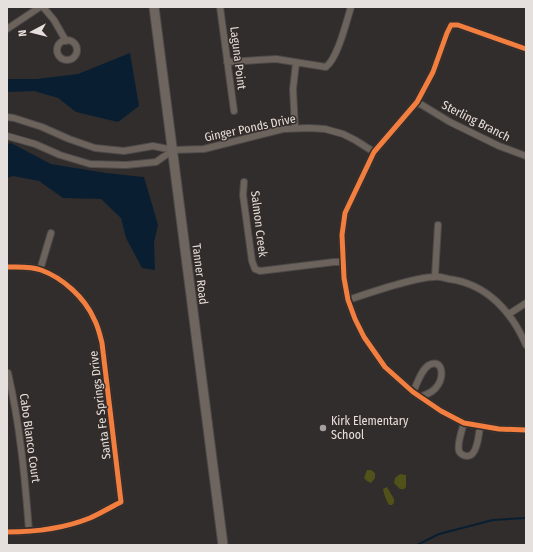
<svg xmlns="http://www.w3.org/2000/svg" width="533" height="552" font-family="'Fira Sans Condensed',sans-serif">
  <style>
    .green { fill: #51511a }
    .water { fill: #091f31 }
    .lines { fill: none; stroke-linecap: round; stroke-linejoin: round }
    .stream { stroke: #091f31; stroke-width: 2 }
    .street-casing { stroke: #4d4a49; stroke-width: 8 }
    .secondary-casing { stroke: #4d4a49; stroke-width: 11 }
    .street { stroke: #6c635c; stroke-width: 6 }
    .secondary { stroke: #6f655f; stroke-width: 9 }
    .cycleway-casing { stroke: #342c29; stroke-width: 8 }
    .cycleway { stroke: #f27e40; stroke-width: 5 }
    .poi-dot { fill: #a6a1a0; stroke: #342c29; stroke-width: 1.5 }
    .labels { text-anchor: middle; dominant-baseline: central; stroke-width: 3; stroke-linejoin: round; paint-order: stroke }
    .street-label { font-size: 12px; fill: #e5e0de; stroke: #342c29 }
    .poi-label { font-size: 12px; fill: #e5e0de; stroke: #342c29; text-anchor: start }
  </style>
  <rect width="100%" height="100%" fill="#312d2c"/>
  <path class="green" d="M367 470H371L375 473V478L371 483 367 481 364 478Z
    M400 474 406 475V487L404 489H400L394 483 395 478Z
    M387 487 394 499V503L392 505H389C386 500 384 495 383 489Z"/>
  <path class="water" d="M130 53 139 106 118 122 76 112 58 98 34 91 7 92V79H37L78 74Z
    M11 143 51 164 106 173 144 177 158 225 154 243 155 270 142 268 126 238 121 218 101 199 63 198 39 181 13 176 7 178V144Z"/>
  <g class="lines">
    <path class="stream" d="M417 545 439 534 493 520 526 518"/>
    <g class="street-casing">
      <path id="street" d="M43 7 54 20 66 41
        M220 7 234 111
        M7 29 40 7
        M57 50a10 10 0 1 1 20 0a10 10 0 1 1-20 0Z
        M526 49 458 25H451L447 33 433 72 417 102 374 152 345 213 342 235 344 278 348 300 355 319 364 337 385 367 413 392 441 411 464 423 499 429 526 430
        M227 62 276 59 326 67C338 57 346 23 351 7
        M417 102 450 122 499 146 526 156
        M7 117 14 118 42 127 69 139 95 148 124 151 153 146 173 150 204 149 283 129 309 128 325 129 343 134 355 140 374 152
        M295 128 293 89 296 63
        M7 136 35 144 60 155 90 164 126 165 156 162 173 150
        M244 182 243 195 252 261 255 269 260 271 334 262H342
        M7 267C18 267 31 266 41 270 63 278 85 298 94 319 98 326 100 335 102 343L121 502C111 507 101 513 90 518 65 528 34 532 7 532
        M40 270 51 233
        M435 276 438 225
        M348 300C369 293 389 286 410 281 418 279 426 277 434 277 439 276 444 278 449 279 487 284 512 312 526 345
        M509 314 526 303
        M8 373C20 425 25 478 29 531
        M413 392C417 384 421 370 429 365 443 358 444 377 438 385 434 392 427 394 420 397
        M464 423C462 430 457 443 459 451 460 454 464 456 467 456 477 457 479 434 480 426"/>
    </g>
    <g class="secondary-casing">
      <path id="secondary" d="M154 7 223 545"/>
    </g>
    <use href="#street" class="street"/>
    <use href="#secondary" class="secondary"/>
    <g class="cycleway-casing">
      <path id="cycleway" d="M526 49 458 25H451L447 33 433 72 417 102 374 152 345 213 342 235 344 278 348 300 355 319 364 337 385 367 413 392 441 411 464 423 499 429 526 430
        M7 267C18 267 31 266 41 270 63 278 85 298 94 319 98 326 100 335 102 343L121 502C111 507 101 513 90 518 65 528 34 532 7 532"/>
    </g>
    <use href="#cycleway" class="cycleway"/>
  </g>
  <circle class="poi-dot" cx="323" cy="428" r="4"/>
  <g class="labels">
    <g class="street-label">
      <text transform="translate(238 58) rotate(83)">Laguna Point</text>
      <text transform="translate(476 121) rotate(27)">Sterling Branch</text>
      <text transform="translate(250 128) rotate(-12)">Ginger Ponds Drive</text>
      <text transform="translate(259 224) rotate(83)">Salmon Creek</text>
      <text transform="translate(200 274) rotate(83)">Tanner Road</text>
      <text transform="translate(100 405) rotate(-97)">Santa Fe Springs Drive</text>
      <text transform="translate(30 438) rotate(82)">Cabo Blanco Court</text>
    </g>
    <g class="poi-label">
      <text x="331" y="421">Kirk Elementary<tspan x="331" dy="14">School</tspan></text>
    </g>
  </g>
  <rect width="533" height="552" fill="none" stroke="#e5e0de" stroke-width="16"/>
  <g transform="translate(32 32) rotate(263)" stroke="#342c29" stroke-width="3" paint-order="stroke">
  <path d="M0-3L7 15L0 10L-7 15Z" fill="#e5e0de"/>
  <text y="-6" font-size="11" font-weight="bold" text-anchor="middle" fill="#e5e0de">N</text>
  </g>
</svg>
